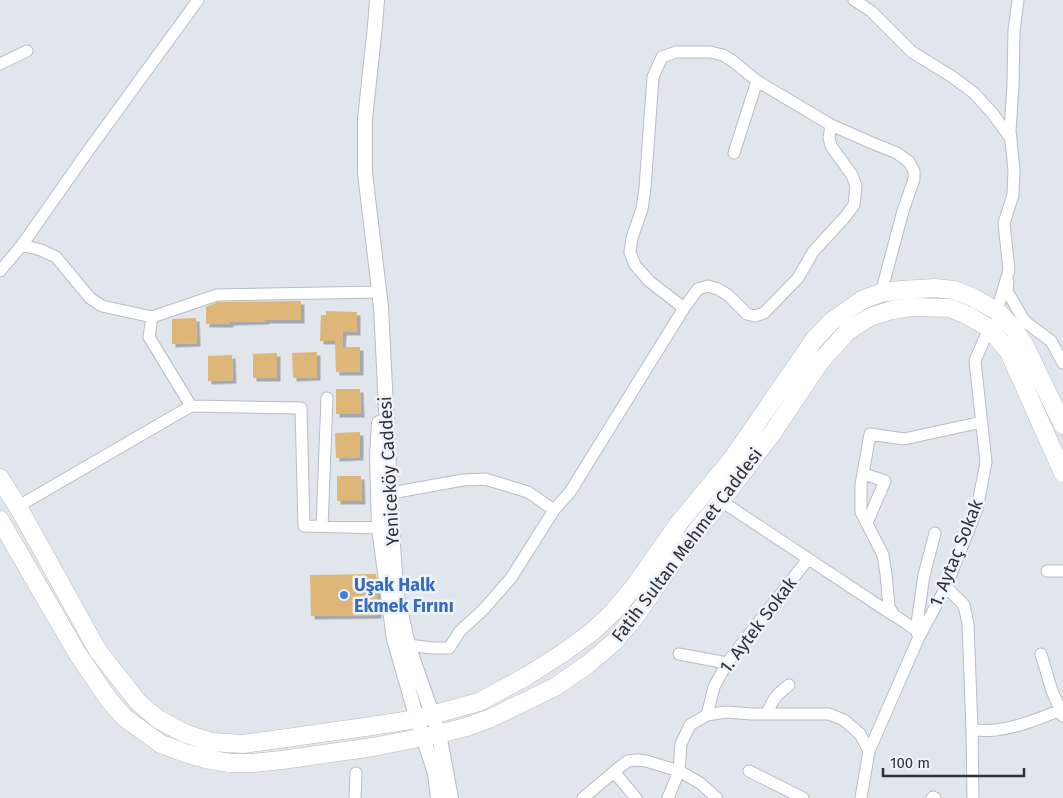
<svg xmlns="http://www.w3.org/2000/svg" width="1063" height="798" font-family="'Fira Sans',sans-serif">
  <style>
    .building { fill: #deb678; filter: url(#shadow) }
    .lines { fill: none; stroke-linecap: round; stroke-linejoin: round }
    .minor-casing { stroke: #b8bdc3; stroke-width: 13 }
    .tertiary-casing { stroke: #b8bdc3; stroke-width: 16 }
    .primary-casing { stroke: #b8bdc3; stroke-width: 19 }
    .minor { stroke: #fff; stroke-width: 11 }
    .tertiary { stroke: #fff; stroke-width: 14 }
    .primary { stroke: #fff; stroke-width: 18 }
    .shop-dot { fill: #3f7fe0; stroke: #eef3fa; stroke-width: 2 }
    .labels { text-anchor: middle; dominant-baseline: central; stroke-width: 5; stroke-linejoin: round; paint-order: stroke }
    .street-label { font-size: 18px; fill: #303235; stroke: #eef3fa }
    .shop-label { font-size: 18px; font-weight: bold; fill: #366cbe; stroke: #eef3fa; text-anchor: start }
  </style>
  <defs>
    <filter id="shadow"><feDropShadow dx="3.5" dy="3.5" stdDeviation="0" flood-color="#0004"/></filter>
  </defs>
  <rect width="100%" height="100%" fill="#e1e6ed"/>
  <path class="building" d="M301 301V320H266V321L230 322V324H206V307L218 302Z
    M326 311 357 312V332H343L342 347H360V372H336L335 341H320L321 315H326Z
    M196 318 197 343 172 344V319Z
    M317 352V377L293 378 292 353Z
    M277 353V378H253V354Z
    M232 355 233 380 208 381V356Z
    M336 389H360L361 414H336Z
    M360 432V457L336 458 335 433Z
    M337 476H361L362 501H337Z
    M376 574 378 615 311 616 310 575Z"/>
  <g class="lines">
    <g class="minor-casing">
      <path id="minor" d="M854 0 871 11 912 52 951 76 974 93 993 114 1011 139
        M0 64 27 51
        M734 153 757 81
        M22 245 41 250 56 257 90 298 102 306 152 317
        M0 271 22 245 88 151 198 0
        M1008 282 1007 291 1022 317 1028 324 1051 341 1063 363
        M684 308 649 281 635 265 630 252 632 238 642 209 645 188 653 77 662 57 676 52H710L723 55 734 62 757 81 831 125 872 143 897 153 909 162 914 171V179L903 211 881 293
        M997 311 1009 270 1004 223 1013 195 1014 170 1010 131 1013 85 1014 30 1018 0
        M191 406 149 337 152 317 217 295 379 292
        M864 474 885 481 867 523
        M391 493 463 480 485 479 528 492 554 510
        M721 501 893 615
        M17 507 191 406 301 408 304 526 386 528
        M322 526 327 398
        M1047 571H1063
        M946 587 964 605 968 624 972 730 973 798
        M916 630 924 575 935 533
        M919 637 916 630 894 615 889 607 886 574 883 555 861 512V485L870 434 904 439 982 422
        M408 645 432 648H449L460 631 483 610 511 578 554 510 570 492 684 308 698 289 708 286 718 289 728 295 747 314 755 316 764 313 798 278 813 252 845 217 854 205 856 186 852 175 831 146 829 138 831 125
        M679 654 727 663
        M1041 654 1052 691 1063 716
        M767 714C772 700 777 694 789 685
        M707 715 726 712 752 714H829L844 720 860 734 869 751
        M972 730C980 730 988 731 996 730 1019 727 1041 718 1063 709
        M749 771 803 798
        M614 772 636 798
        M355 798 356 773
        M583 798 621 766 628 761 637 760 646 761 679 771 700 783 717 798
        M668 798 679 771 681 744 690 725 707 715 714 687 727 663 808 559
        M861 798 869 751 919 637 946 587 977 509 986 462 975 361 989 328
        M932 798 933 797 935 798"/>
    </g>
    <g class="tertiary-casing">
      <path id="tertiary" d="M377 0 375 26 365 119V173L381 307 392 528 396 591 408 645 439 734 451 798
        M379 423 377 456 379 528 394 639 417 719 435 773 438 798"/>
    </g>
    <g class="primary-casing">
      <path id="primary" d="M0 478 21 512 98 651 138 702 158 719 184 733 211 742 243 744 365 727 417 719 479 702 527 676 563 653 593 631 613 612 634 587 679 523 732 459 814 340 832 321 862 300 881 293 901 290 935 288 954 290 972 297 997 311 1014 329 1025 346 1063 425
        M0 520 77 653 109 700 125 718 161 744 185 753 206 759 230 763H253L282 760 373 747 439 734 466 727 491 718 555 687 587 665 614 642 638 613 679 553 721 501 773 432 820 362 848 331 870 317 892 310 911 307 950 308 967 315 989 328 1009 352 1063 473"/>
    </g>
    <use href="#minor" class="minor"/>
    <use href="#tertiary" class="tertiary"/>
    <use href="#primary" class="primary"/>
  </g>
  <circle class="shop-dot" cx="344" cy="595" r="5"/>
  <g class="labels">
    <g class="street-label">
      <text transform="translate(389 471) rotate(-93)">Yeniceköy Caddesi</text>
      <text transform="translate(687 545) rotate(-53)">Fatih Sultan Mehmet Caddesi</text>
      <text transform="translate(956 553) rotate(-68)">1. Aytaç Sokak</text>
      <text transform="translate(758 625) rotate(-53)">1. Aytek Sokak</text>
    </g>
    <g class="shop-label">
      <text x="354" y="585">Uşak Halk<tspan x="354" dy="21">Ekmek Fırını</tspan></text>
    </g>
  </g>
  <path d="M883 768v8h141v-8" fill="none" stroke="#303235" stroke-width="2.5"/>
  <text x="890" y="768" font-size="15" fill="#303235" stroke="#eef3fa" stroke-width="4" paint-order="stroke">100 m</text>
</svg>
